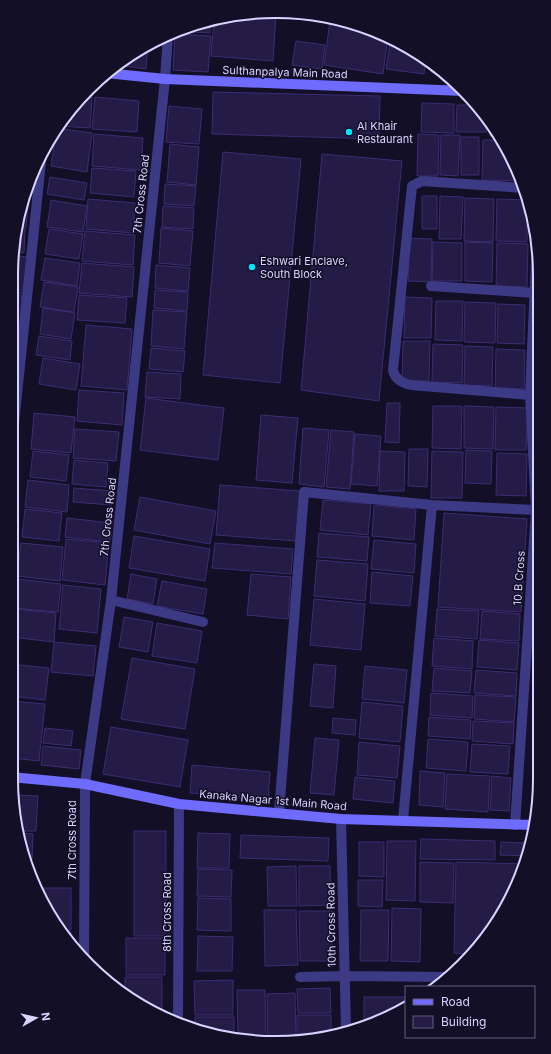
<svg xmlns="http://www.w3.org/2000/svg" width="551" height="1054" font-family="Inter,sans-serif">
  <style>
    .building { fill: #241b47; stroke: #3b2d73 }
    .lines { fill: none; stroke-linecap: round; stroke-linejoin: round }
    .street { stroke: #3d3a85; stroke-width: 10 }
    .secondary { stroke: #6f6bff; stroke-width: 10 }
    .poi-dot { fill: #00e5ff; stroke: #130f26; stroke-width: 1.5 }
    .labels { text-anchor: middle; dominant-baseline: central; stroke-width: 3; stroke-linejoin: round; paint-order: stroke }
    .street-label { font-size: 11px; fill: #d9d4ff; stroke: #130f26 }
    .poi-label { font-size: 11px; fill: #d9d4ff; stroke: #130f26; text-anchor: start }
    .rim { fill: none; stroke: #d9d4ff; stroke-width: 2 }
  </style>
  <rect width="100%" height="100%" fill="#130f26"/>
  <path class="building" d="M241 13 276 15 273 61 211 56 214 20Z
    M210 20V33L178 31 191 25Z
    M330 21 357 25 388 37 383 74 324 65Z
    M175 34 211 36 208 72 173 70Z
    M391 38 426 60 424 74 386 69Z
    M296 41 325 45 322 69 292 65Z
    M148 44 146 69 117 65 143 46Z
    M431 64 443 72H431Z
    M213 92 380 96 379 139 212 134Z
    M83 96 92 97 90 128 59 126 66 114Z
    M95 97 139 101 137 132 92 129Z
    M422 103 454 104V133L421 132Z
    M457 105H477L487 117 486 132H456Z
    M169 106 202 109 199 144 166 142Z
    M490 123 498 136H490Z
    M57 128 92 133 87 172 51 166Z
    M94 134 143 138 141 170 92 166Z
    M418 134 439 135 438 176H417Z
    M441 135H460L458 176 440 175Z
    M461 137H479V175H461Z
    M483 140H500L520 174 522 181 482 180Z
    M170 144 199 147 196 185 167 182Z
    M223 152 301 159 280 383 203 375Z
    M322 154 402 161 379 401 301 390Z
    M92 168 136 171 134 197 90 193Z
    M50 177 87 183 84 200 47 194Z
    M165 184 196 186 194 206 164 204Z
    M24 195 29 196 26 227 17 226 20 207Z
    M422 196H437V229H422Z
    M440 196 463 197 461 239H439Z
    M465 198 494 199 493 242 464 241Z
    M88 199 135 203 133 233 86 229Z
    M497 199 527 200V242L496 241Z
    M51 200 87 206 83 232 47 227Z
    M163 206 194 208 193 229 162 227Z
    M17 228H25L24 253 13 252Z
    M161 228 193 231 190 266 159 263Z
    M49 229 83 234 79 259 45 254Z
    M85 231 135 235 133 265 82 261Z
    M409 238 432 239 431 282 408 281Z
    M433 242 462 243V281H432Z
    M465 242 493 243 492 282 465 281Z
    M497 243 528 244 527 287 496 286Z
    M12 255 27 257 24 294 12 292Z
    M45 258 80 263 77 286 41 280Z
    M82 263 134 267 132 297 79 293Z
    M156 265 190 268 188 291 155 288Z
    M44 282 78 287 74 312 40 307Z
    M155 290 188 292 187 311 154 308Z
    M12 295 22 296 19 332 11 331Z
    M79 295 127 298 125 323 77 320Z
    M405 297 432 298 431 338H404Z
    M436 301H463L462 341 435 340Z
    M465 302 496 303 495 343 464 342Z
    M498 304 525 305 524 344 497 343Z
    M43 308 75 313 71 339 40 334Z
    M153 310 187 312 184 349 151 346Z
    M86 325 132 329 127 390 81 386Z
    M39 336 72 341 70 360 36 355Z
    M403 341H430L429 381H402Z
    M433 344 463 345 462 383 432 382Z
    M465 346 493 347 492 386 464 385Z
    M151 348 185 351 183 372 149 369Z
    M496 349 525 350 524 389 495 388Z
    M43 358 80 364 76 390 39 384Z
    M147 372 181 374 180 399 145 397Z
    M79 390 124 393 122 425 77 421Z
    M146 398 224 408 218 460 140 450Z
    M387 403H400L399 443 385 442Z
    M433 406H462L461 449 432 448Z
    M464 406 494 407 493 449 464 448Z
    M496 407 528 408 526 450H495Z
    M34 413 75 417 71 453 31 449Z
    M261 415 298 418 292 483 256 480Z
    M303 428 329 430 324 487 299 484Z
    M75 429 119 432 116 461 73 458Z
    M331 430 354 432 350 489 326 487Z
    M355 434 381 436 377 486 351 484Z
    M409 449H428L427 487 408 486Z
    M466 450 492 451 491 484 465 483Z
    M33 451 69 455 66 481 30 477Z
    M380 451 405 452 404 491H379Z
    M432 451 463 452 462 498H431Z
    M497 453 527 454 526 496 496 495Z
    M74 460 108 463 106 487 72 484Z
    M28 480 69 485 67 512 25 507Z
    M220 485 300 491 296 541 216 535Z
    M74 488 113 491 112 505 73 502Z
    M140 497 216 511 210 544 134 530Z
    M323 500 371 504 368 535 320 530Z
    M374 505 416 509 414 540 372 536Z
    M25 509 62 513 59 541 22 537Z
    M444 513 527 519 521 612 438 607Z
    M67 518 111 523 110 542 65 537Z
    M319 533 369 537 367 561 317 557Z
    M134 536 210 549 205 581 129 568Z
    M66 539 109 543 105 585 62 580Z
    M374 540 416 544 414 573 371 569Z
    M21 543 63 547 60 581 17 576Z
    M215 543 293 549 291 574 212 568Z
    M317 560 368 564 365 601 314 596Z
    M372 572 413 576 410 606 370 603Z
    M131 574 157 579 153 604 127 599Z
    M251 574 291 577 288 619 247 615Z
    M17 579 61 584 58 612 14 608Z
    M162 581 207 589 203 614 157 606Z
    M63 585 101 589 97 633 59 629Z
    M314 599 365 604 361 650 310 645Z
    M14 609 56 613 54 642 11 637Z
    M437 609 479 611 477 639 435 636Z
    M482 611 520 614 519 641 480 639Z
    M124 617 153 622 148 652 119 647Z
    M157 623 202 631 197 663 152 656Z
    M434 638 473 641 472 669 432 666Z
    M479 640 519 643 517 670 477 667Z
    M54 642 96 646 93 676 51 672Z
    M132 658 195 669 185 729 121 719Z
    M11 664 49 668 45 700 11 696Z
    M314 664 336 666 333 708 310 706Z
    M365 666 407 670 404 703 362 699Z
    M434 668 472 671 470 693 432 691Z
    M476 670 517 673 516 696 474 693Z
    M431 693 473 696 472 718 430 715Z
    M475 695 516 697 514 722 474 719Z
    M11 701 45 704 39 761 11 758Z
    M362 702 403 706 400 742 359 738Z
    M538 708H539V761L535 760Z
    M429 717 471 720 470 739 428 736Z
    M333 718 356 720 355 735 332 733Z
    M473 721 514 723 513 744 472 741Z
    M111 727 188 740 180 787 103 774Z
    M45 728 73 731 71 746 43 743Z
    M315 738 339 740 334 795 310 793Z
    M428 739 468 742 466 771 426 768Z
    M359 742 400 746 397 778 357 775Z
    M472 744 510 746 508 774 470 772Z
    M43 746 81 750 79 769 41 765Z
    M534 764 539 765V796L537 810H533Z
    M192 765 270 772 268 799 190 793Z
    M420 771 445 773 443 807 419 805Z
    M447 774 490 776 488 812 445 809Z
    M492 776 511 778 509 811 490 810Z
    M355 777 395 781 393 803 353 799Z
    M14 795 38 796 36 831H20Z
    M134 831H166V936H134Z
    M20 833 33 834 32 859 24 858Z
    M198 833 230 834 229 868H197Z
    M241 835 329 838 328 861 240 858Z
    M421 839 495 841V860L420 859Z
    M387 841H416L415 901 386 900Z
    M359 842H384V877L359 876Z
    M501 842 528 843V856L500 855Z
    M420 862 454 863 453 903 420 902Z
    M456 862 525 864 513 896 471 954 454 953Z
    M25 863H33V878L25 864Z
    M296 866 297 906H268L267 867Z
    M299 866H330L331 905 299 906Z
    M198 869 232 870 231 897 197 896Z
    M358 880H383L382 907 358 906Z
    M38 888H71V930H61Z
    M198 898 231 899V931L197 930Z
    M392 908 421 909 420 962 391 961Z
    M264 910H296L298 965 265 966Z
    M361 910H389L388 961H360Z
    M299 911H332V961H300Z
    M62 932H71V945L66 940Z
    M198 936 233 937 232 971H197Z
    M126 938H165V975H126Z
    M125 977H162V1011H157L129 999 125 995Z
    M233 980V1015H195L194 981Z
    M330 988 331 1013H298L297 989Z
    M237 990H265L266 1040 238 1037Z
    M295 993 296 1039 268 1040 267 994Z
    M364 997H406V1007L377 1023 364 1026Z
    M297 1015H331V1034L297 1041Z
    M195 1017H234V1037L207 1034 195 1029Z"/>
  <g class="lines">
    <path class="street" d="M524 188 422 181 412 186 393 370C395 380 403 383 411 385L530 395
      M431 286 535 293
      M11 453 42 152
      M432 505 536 510
      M111 600 203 622
      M279 813 304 492 432 505 403 820
      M341 819 346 1030
      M515 825 536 510 530 395 537 237
      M84 957 85 784 111 600 165 79 168 35
      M300 977 345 976 448 977
      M178 1021 179 804"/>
    <path class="secondary" d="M106 73 165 79 464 91
      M11 777 85 784 179 804 341 819 535 825"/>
  </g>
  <g class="poi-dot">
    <circle cx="349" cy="132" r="4"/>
    <circle cx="252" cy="267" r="4"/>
  </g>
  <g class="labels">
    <g class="street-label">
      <text transform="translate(285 72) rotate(2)">Sulthanpalya Main Road</text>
      <text transform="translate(141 194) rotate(-84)">7th Cross Road</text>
      <text transform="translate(108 517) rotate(-84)">7th Cross Road</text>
      <text transform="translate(519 578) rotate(-86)">10 B Cross</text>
      <text transform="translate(273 800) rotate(5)">Kanaka Nagar 1st Main Road</text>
      <text transform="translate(72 840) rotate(-90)">7th Cross Road</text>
      <text transform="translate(167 912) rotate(-90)">8th Cross Road</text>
      <text transform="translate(331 925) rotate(-91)">10th Cross Road</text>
    </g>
    <g class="poi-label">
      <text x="357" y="126">Al Khair<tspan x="357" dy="13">Restaurant</tspan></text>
      <text x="260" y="261">Eshwari Enclave,<tspan x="260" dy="13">South Block</tspan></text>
    </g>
  </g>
  <path d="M0 0H551V1054H0ZM275 18H276A257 257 0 0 1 533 275V779A257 257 0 0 1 276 1036H275A257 257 0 0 1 18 779V275A257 257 0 0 1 275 18Z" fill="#130f26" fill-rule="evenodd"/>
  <path class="rim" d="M275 18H276A257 257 0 0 1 533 275V779A257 257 0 0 1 276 1036H275A257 257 0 0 1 18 779V275A257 257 0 0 1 275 18Z"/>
  <rect x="405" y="986" width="130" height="52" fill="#130f26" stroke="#625e7d"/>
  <rect x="413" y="999" width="20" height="6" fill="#6f6bff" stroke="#625e7d"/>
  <text x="441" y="1006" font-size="12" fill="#d9d4ff">Road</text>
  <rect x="413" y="1016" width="20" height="12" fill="#241b47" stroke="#625e7d"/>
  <text x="441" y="1026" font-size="12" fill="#d9d4ff">Building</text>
  <g transform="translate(36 1018) rotate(82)" stroke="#130f26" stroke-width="3" paint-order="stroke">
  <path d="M0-3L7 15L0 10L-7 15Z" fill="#d9d4ff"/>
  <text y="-6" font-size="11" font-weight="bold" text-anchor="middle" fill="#d9d4ff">N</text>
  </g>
</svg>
